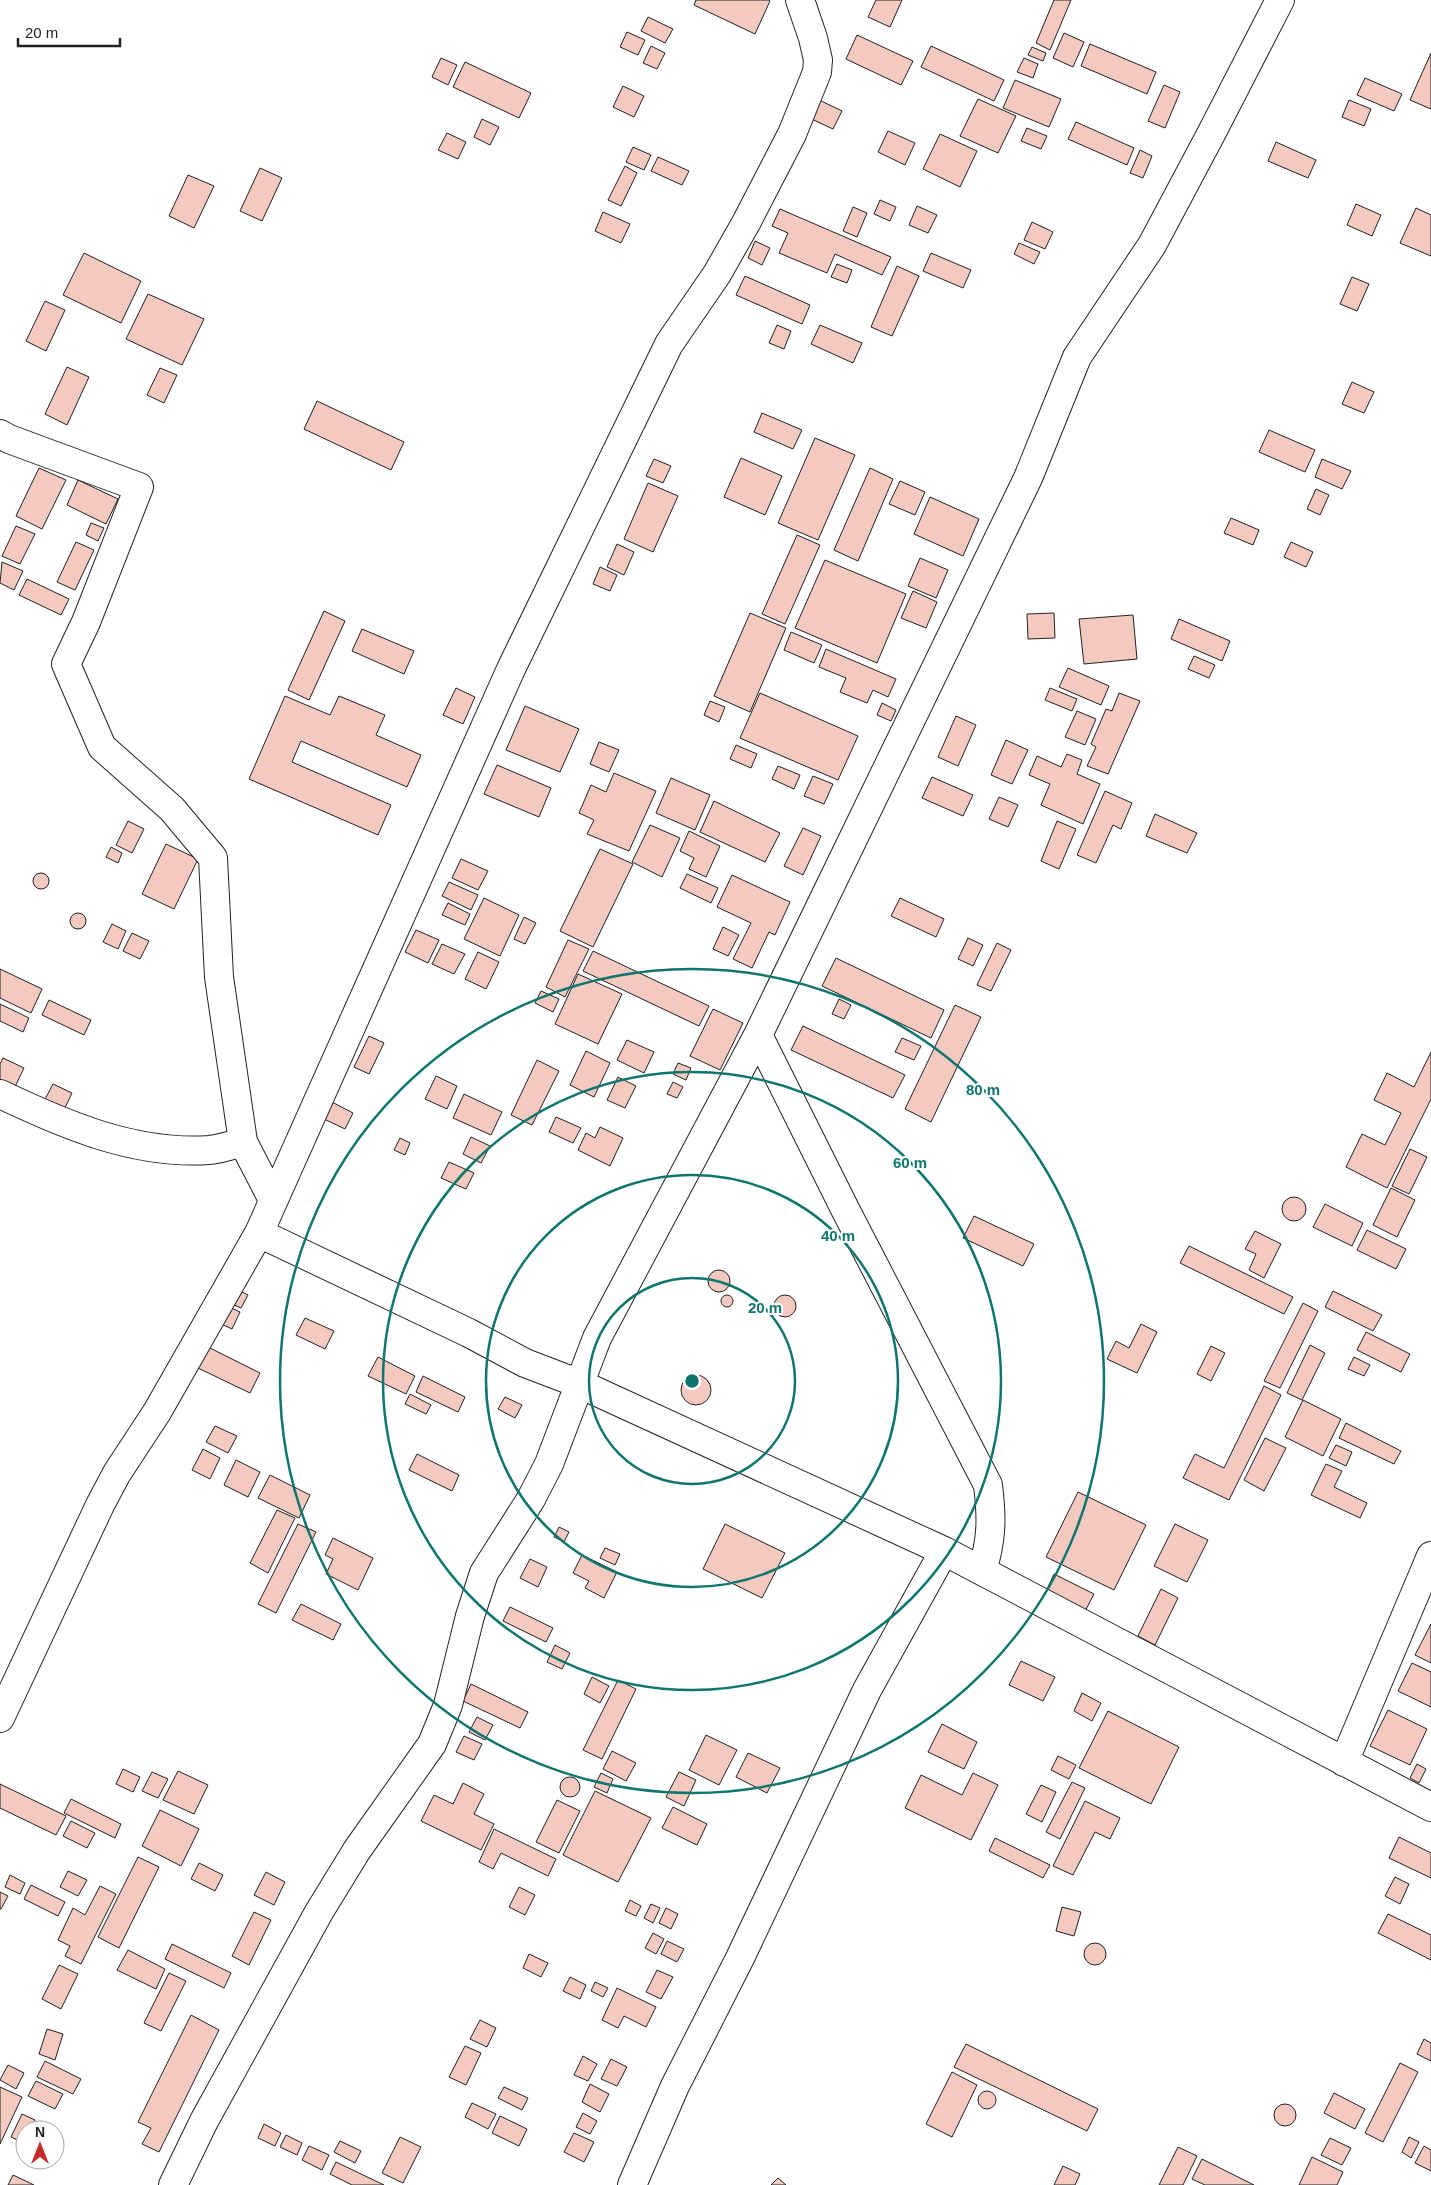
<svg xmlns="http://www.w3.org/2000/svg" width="1431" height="2185" font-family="Helvetica,sans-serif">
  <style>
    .building { fill: #f3c9c0; stroke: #222 }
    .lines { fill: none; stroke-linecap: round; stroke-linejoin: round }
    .minor-casing { stroke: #222; stroke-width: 30 }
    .minor { stroke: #fff; stroke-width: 28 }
    .ring { fill: none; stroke: #0f766e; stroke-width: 2.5 }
    .centre { fill: #0f766e; stroke: #fff; stroke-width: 2.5 }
    .ring-label { font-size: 15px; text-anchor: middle; font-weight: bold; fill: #0f766e; stroke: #fff; stroke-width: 4; stroke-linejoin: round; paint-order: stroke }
  </style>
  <rect width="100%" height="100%" fill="#fff"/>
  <path class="building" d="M696 0H769L770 1 755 34 694 5Z
    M876 0H902L890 27 868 17Z
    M1054 0H1071L1050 50 1036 43Z
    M648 17 673 29 665 43 641 31Z
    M627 32 645 40 638 55 620 47Z
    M1064 33 1084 42 1073 67 1053 58Z
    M857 35 913 61 901 85 846 59Z
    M1090 44 1156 72 1147 94 1081 66Z
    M651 46 665 53 657 69 643 63Z
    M931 46 1004 80 994 101 921 67Z
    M1032 47 1046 53 1043 61 1028 55Z
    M1431 53V109L1410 100Z
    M441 58 457 65 448 85 432 77Z
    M1024 58 1038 64 1033 78 1017 72Z
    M465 62 531 93 519 118 453 87Z
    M1365 78 1402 94 1394 111 1357 95Z
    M1015 80 1061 99 1049 127 1003 108Z
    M1164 85 1180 92 1165 128 1148 121Z
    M623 86 644 96 634 117 613 107Z
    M813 97 842 111 833 129 805 116Z
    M978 99 1016 116 998 153 960 136Z
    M1349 100 1371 109 1364 126 1342 117Z
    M482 119 499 127 490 145 474 137Z
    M1076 122 1134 148 1127 165 1068 139Z
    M1027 128 1047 136 1041 149 1021 141Z
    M888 131 915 143 905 165 878 152Z
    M447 133 466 142 458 159 438 150Z
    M940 134 977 151 960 187 923 169Z
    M1276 142 1316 160 1308 178 1268 161Z
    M633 147 651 155 644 170 626 162Z
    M1140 150 1152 156 1143 178 1130 173Z
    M658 157 689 171 682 185 651 171Z
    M625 166 637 173 621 206 608 200Z
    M260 168 282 178 262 221 240 211Z
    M188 175 214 186 194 228 169 216Z
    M880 200 896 207 890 221 874 214Z
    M1356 204 1381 215 1372 236 1347 225Z
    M917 206 937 215 928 233 909 225Z
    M853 207 867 213 857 237 843 231Z
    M1416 208 1431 215V256L1400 243Z
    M780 209 891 257 882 275 835 254 827 273 779 253 788 233 772 226Z
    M603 212 630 224 621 243 595 231Z
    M1032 222 1053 232 1045 249 1024 240Z
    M755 241 770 248 762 265 748 258Z
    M1019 243 1040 252 1034 264 1014 254Z
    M84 253 141 281 121 323 63 295Z
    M931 253 971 270 963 288 923 271Z
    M837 264 852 270 847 283 831 277Z
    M897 266 919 276 892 336 871 327Z
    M745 276 810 305 802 324 736 295Z
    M1352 277 1369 284 1357 311 1340 304Z
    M148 294 204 319 182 365 126 339Z
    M45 301 65 310 46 351 26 341Z
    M777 325 791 331 784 349 769 343Z
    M820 325 862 343 853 363 811 344Z
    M67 367 89 377 67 425 45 414Z
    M160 368 177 375 164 403 147 395Z
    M1352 382 1374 392 1364 413 1342 404Z
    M317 401 404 442 391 470 304 429Z
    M762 413 802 430 793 449 754 432Z
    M1269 430 1315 450 1305 472 1259 452Z
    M815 438 855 455 818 540 778 523Z
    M741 458 782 476 765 515 724 497Z
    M654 459 671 466 663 483 646 476Z
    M1322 459 1351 471 1342 489 1315 477Z
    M39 468 66 480 42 529 16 516Z
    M870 468 893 479 858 561 834 550Z
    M78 480 118 499 106 524 67 505Z
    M900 481 925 492 915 515 889 504Z
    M648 483 678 496 653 552 624 539Z
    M1316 489 1329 495 1320 515 1307 509Z
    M930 497 979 519 963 556 914 534Z
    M1231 518 1259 530 1253 545 1224 533Z
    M91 523 104 528 98 541 86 535Z
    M16 526 35 534 20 564 2 556Z
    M797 535 820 545 785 624 762 614Z
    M76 542 94 550 75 590 57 582Z
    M1291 542 1313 552 1306 567 1284 557Z
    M617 544 634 552 624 575 607 567Z
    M920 558 948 570 936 598 908 586Z
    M825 560 906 594 877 663 795 628Z
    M2 562 23 571 14 590 0 583Z
    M600 567 617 575 610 591 593 584Z
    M27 579 69 599 61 615 19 595Z
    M913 591 937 602 926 628 901 618Z
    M324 611 345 621 309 700 288 690Z
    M750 613 786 628 750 712 714 696Z
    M1054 613 1055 638 1028 639 1027 614Z
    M1133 615 1137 659 1084 664 1079 619Z
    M1179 619 1230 641 1222 661 1171 639Z
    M362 629 414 651 404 674 352 651Z
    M791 632 822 645 814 663 784 650Z
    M826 649 896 679 888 697 873 690 867 703 840 692 846 678 819 667Z
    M1194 656 1215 665 1209 678 1188 669Z
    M1068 668 1109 686 1101 705 1059 687Z
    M456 688 475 697 463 724 443 715Z
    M1050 688 1077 699 1072 711 1045 700Z
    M760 693 858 736 838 780 740 738Z
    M1119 693 1140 701 1108 774 1087 766 1096 747 1091 744 1106 709 1112 711Z
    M285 696 330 715 339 696 385 715 376 735 421 755 407 787 301 741 292 762 391 805 378 835 249 779Z
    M710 701 725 707 719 722 704 715Z
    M882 703 896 710 891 721 877 715Z
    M525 706 579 729 560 772 506 750Z
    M1077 711 1096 719 1085 745 1065 737Z
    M956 716 976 725 958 766 938 757Z
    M1006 740 1028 750 1012 784 991 775Z
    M599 742 619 750 609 772 590 764Z
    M736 745 757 754 751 768 730 759Z
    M1067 754 1082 760 1077 774 1100 784 1083 824 1041 805 1050 784 1029 775 1037 756 1061 767Z
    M497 765 551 788 539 817 484 794Z
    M778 766 800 775 794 789 772 779Z
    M614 773 656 791 629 851 587 834 594 820 579 813 591 785 606 792Z
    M813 776 833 784 824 804 804 796Z
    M932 777 973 795 963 816 922 798Z
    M671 778 710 795 695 830 656 813Z
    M1105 791 1132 803 1121 829 1113 825 1096 863 1077 855Z
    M999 797 1018 805 1008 827 989 819Z
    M714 801 780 833 765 862 700 832Z
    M1155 814 1197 833 1187 853 1146 836Z
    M128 821 144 829 132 853 116 845Z
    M1057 821 1076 829 1059 869 1041 861Z
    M650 825 680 838 662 877 632 862Z
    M803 828 821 836 803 875 784 866Z
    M689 831 720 846 706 877 689 869 694 858 680 851Z
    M166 844 198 859 174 909 142 894Z
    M111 847 122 853 118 863 106 857Z
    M600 849 633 864 593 947 560 931Z
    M461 859 488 871 478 890 452 878Z
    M33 881a8 8 0 1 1 16 0a8 8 0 1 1-16 0Z
    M687 874 718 888 711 903 680 888Z
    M732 875 790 902 775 935 769 932 752 968 733 959 751 923 717 907Z
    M449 882 478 895 471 910 442 896Z
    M484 898 519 915 500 956 464 939Z
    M900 898 944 919 936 937 891 916Z
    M448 903 470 914 465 925 442 915Z
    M70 921a8 8 0 1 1 16 0a8 8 0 1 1-16 0Z
    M524 917 536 923 525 944 514 939Z
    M112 924 126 931 118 949 103 942Z
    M723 927 739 935 728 956 713 949Z
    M416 930 439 940 428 963 405 952Z
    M132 933 149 941 140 959 123 951Z
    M968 938 983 945 973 966 958 959Z
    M568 940 589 949 565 997 546 987Z
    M997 943 1011 950 991 991 977 985Z
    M442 944 465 954 454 974 432 964Z
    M593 951 709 1006 699 1026 583 971Z
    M478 952 499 962 486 989 465 979Z
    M836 958 944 1010 931 1038 822 986Z
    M0 969 42 989 31 1013 0 998Z
    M578 974 622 994 598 1044 555 1024Z
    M541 991 559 999 553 1012 535 1003Z
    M839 999 851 1005 844 1019 832 1014Z
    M49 1000 91 1020 84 1035 42 1015Z
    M0 1004 29 1018 23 1032 0 1021Z
    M955 1005 981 1017 931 1122 905 1109Z
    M713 1009 743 1023 720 1070 690 1056Z
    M803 1026 905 1075 893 1098 791 1050Z
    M369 1036 384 1043 369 1074 354 1067Z
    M902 1038 921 1046 914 1060 895 1052Z
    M627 1040 654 1052 644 1073 617 1060Z
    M586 1051 610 1063 594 1097 570 1085Z
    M1431 1052V1099L1387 1188 1346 1167 1362 1134 1385 1145 1401 1113 1374 1100 1387 1073 1414 1087Z
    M3 1058 24 1068 12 1093 0 1087V1064Z
    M537 1060 559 1071 532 1125 511 1115Z
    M678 1063 691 1068 686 1080 673 1074Z
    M436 1076 457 1086 447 1109 425 1099Z
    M618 1077 636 1086 625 1108 607 1100Z
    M673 1082 683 1087 677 1098 667 1094Z
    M53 1084 72 1093 62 1114 42 1105Z
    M464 1094 502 1112 491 1135 453 1118Z
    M330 1101 353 1113 345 1129 322 1118Z
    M556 1117 581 1128 573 1143 549 1132Z
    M600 1127 623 1138 610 1166 578 1150 586 1133 595 1138Z
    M471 1137 490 1146 481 1163 463 1154Z
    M400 1138 410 1143 405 1155 394 1150Z
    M1410 1149 1427 1157 1409 1194 1392 1186Z
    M449 1162 474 1173 466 1189 441 1178Z
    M1391 1188 1415 1200 1397 1237 1373 1225Z
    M1282 1209a12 12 0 1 1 24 0a12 12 0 1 1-24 0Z
    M1325 1204 1363 1223 1352 1246 1313 1227Z
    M974 1216 1034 1244 1023 1266 963 1238Z
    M1367 1230 1406 1249 1396 1269 1357 1250Z
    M1255 1231 1281 1244 1264 1278 1249 1270 1256 1254 1245 1249Z
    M1189 1246 1293 1297 1284 1314 1180 1263Z
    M708 1281a11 11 0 1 1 22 0a11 11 0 1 1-22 0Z
    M233 1287 248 1295 241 1308 227 1302Z
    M1333 1291 1382 1315 1373 1331 1325 1307Z
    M774 1306a11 11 0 1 1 22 0a11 11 0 1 1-22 0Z
    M721 1301a6 6 0 1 1 12 0a6 6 0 1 1-12 0Z
    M1303 1303 1318 1311 1280 1388 1264 1381Z
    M225 1305 240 1312 232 1329 217 1322Z
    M305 1318 334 1331 325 1349 296 1335Z
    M1141 1324 1157 1332 1137 1373 1107 1359 1116 1341 1129 1348Z
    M1366 1332 1410 1354 1401 1372 1357 1350Z
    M1310 1345 1325 1353 1302 1400 1287 1393Z
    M1211 1346 1225 1353 1211 1381 1197 1374Z
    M208 1347 260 1373 250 1393 198 1368Z
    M378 1357 415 1376 406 1394 368 1376Z
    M1354 1357 1370 1365 1364 1376 1348 1369Z
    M681 1390a15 15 0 1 1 30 0a15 15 0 1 1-30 0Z
    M423 1376 465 1397 458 1412 416 1392Z
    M1264 1386 1281 1395 1229 1500 1183 1478 1195 1454 1224 1468Z
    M410 1394 431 1405 426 1414 405 1404Z
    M505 1397 522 1405 515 1418 498 1409Z
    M1303 1400 1341 1419 1323 1456 1285 1437Z
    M1346 1423 1401 1451 1394 1464 1339 1438Z
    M215 1426 237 1436 228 1453 206 1442Z
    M1265 1438 1286 1448 1264 1491 1244 1480Z
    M1336 1445 1352 1452 1346 1466 1329 1458Z
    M203 1449 220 1458 210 1479 192 1470Z
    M417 1454 459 1475 452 1491 409 1470Z
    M236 1460 260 1472 248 1497 224 1485Z
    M1326 1464 1342 1471 1334 1487 1367 1503 1360 1518 1311 1495Z
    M270 1475 310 1495 299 1518 258 1498Z
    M1078 1492 1146 1525 1114 1590 1046 1557Z
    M277 1510 295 1518 268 1573 250 1563Z
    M298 1524 316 1532 276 1613 258 1604Z
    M725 1524 785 1553 762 1598 703 1569Z
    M1175 1524 1208 1540 1187 1582 1154 1566Z
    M559 1527 569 1532 564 1542 554 1537Z
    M333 1538 373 1558 358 1590 326 1574 333 1559 325 1555Z
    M605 1548 620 1554 615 1565 600 1558Z
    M582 1555 617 1572 604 1598 585 1588 589 1581 573 1573Z
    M530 1559 547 1567 538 1587 520 1578Z
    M1054 1574 1094 1594 1083 1615 1044 1596Z
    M1161 1589 1178 1598 1155 1645 1138 1636Z
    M301 1604 341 1624 333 1640 292 1620Z
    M510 1607 553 1628 546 1642 503 1621Z
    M1431 1624V1663L1415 1655Z
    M555 1645 570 1653 562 1669 547 1662Z
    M1021 1661 1055 1677 1043 1701 1009 1685Z
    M1412 1663 1431 1672V1707L1398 1691Z
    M592 1677 609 1686 600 1703 584 1694Z
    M618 1680 636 1689 602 1759 583 1750Z
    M471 1684 528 1712 520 1728 463 1701Z
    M1082 1693 1101 1703 1092 1721 1074 1711Z
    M1388 1710 1427 1729 1410 1765 1370 1746Z
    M1108 1711 1179 1747 1151 1804 1079 1768Z
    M477 1717 493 1725 485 1740 469 1732Z
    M942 1724 977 1742 964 1769 928 1752Z
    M706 1735 737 1750 719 1785 689 1770Z
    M464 1736 482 1744 474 1760 456 1752Z
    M612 1751 636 1763 626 1781 603 1769Z
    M748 1753 780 1768 767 1793 736 1777Z
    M1058 1756 1076 1765 1069 1779 1051 1770Z
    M1417 1764 1426 1769 1419 1783 1410 1778Z
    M123 1769 140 1777 133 1792 116 1784Z
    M178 1771 208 1785 194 1814 163 1800Z
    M152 1772 168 1779 158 1798 142 1791Z
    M679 1772 696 1780 684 1806 666 1797Z
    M601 1773 613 1779 607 1793 594 1787Z
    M973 1773 998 1785 971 1840 905 1808 921 1775 962 1795Z
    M560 1787a10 10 0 1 1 20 0a10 10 0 1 1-20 0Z
    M1072 1782 1085 1788 1060 1839 1046 1832Z
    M463 1783 484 1794 474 1814 494 1824 481 1850 421 1821 434 1795 453 1804Z
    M0 1784 66 1816 56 1835 0 1808Z
    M1041 1785 1056 1792 1042 1822 1026 1814Z
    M595 1791 651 1818 618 1882 563 1855Z
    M71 1799 121 1824 115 1838 64 1813Z
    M557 1800 580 1811 559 1853 536 1842Z
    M1085 1801 1120 1818 1110 1839 1095 1832 1073 1875 1053 1866Z
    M673 1807 707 1824 697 1845 662 1828Z
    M160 1810 199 1829 181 1866 142 1846Z
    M71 1821 95 1833 87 1848 63 1836Z
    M494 1829 556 1859 548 1876 501 1853 493 1869 479 1862Z
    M1399 1837 1431 1853V1878L1389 1858Z
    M995 1838 1050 1865 1043 1878 989 1851Z
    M138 1857 159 1867 119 1948 98 1937Z
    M199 1863 223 1875 215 1891 191 1879Z
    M68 1871 87 1880 78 1896 60 1887Z
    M266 1872 285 1882 274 1905 254 1895Z
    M10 1875 25 1883 20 1894 5 1887Z
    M1395 1877 1409 1884 1400 1904 1385 1896Z
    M31 1885 65 1902 58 1916 24 1899Z
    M100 1886 116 1894 81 1964 65 1956 70 1946 58 1940 73 1908 85 1915Z
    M519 1887 535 1895 525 1915 509 1907Z
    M0 1892 8 1896 1 1909H0Z
    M630 1900 641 1906 636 1916 625 1911Z
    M651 1904 660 1908 653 1923 644 1918Z
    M1062 1907 1081 1912 1074 1936 1056 1931Z
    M666 1908 678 1914 671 1929 659 1923Z
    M254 1912 271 1920 249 1965 232 1956Z
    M1388 1914 1431 1935V1960L1378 1933Z
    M653 1933 664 1939 656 1954 645 1948Z
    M667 1941 684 1949 677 1962 661 1954Z
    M1084 1954a11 11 0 1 1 22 0a11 11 0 1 1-22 0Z
    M172 1944 231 1973 224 1988 165 1959Z
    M128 1950 165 1969 156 1989 117 1970Z
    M529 1954 548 1963 541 1977 523 1968Z
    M59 1965 78 1974 61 2009 42 1999Z
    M657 1970 673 1977 661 1999 646 1992Z
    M169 1973 186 1981 161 2031 144 2023Z
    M570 1977 586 1985 580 1999 563 1991Z
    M595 1982 608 1988 603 1997 591 1991Z
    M617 1988 656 2007 646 2027 624 2016 618 2028 602 2020Z
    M191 2015 219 2030 159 2152 142 2144 151 2128 138 2122Z
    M480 2020 496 2028 487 2047 470 2039Z
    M47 2029 63 2034 55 2060 39 2054Z
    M1424 2039 1431 2043V2061L1417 2054Z
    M966 2044 1098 2109 1087 2131 954 2067Z
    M465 2046 481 2053 466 2085 449 2077Z
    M583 2056 597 2064 588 2081 574 2075Z
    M611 2059 627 2067 617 2086 601 2079Z
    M45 2061 81 2079 73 2094 37 2077Z
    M1400 2063 1418 2072 1383 2142 1365 2133Z
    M8 2065 24 2073 16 2089 0 2080Z
    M952 2072 977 2085 952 2137 926 2124Z
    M36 2081 63 2094 55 2109 28 2096Z
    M590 2084 609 2094 600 2112 582 2102Z
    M0 2087 22 2097 0 2144Z
    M504 2087 528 2098 522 2110 498 2098Z
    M978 2100a9 9 0 1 1 18 0a9 9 0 1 1-18 0Z
    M1334 2093 1365 2109 1355 2129 1324 2113Z
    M472 2103 496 2114 488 2129 465 2117Z
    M1274 2115a11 11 0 1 1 22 0a11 11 0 1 1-22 0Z
    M583 2113 597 2121 590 2134 576 2127Z
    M22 2114 35 2120 30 2130H25L24 2143 11 2137Z
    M500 2116 527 2129 519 2146 492 2133Z
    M264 2124 281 2133 275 2146 258 2138Z
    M574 2133 594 2142 584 2162 564 2152Z
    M286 2135 302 2143 297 2155 280 2147Z
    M400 2137 421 2147 403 2183 382 2173Z
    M1409 2137 1419 2142 1411 2158 1402 2152Z
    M1330 2138 1351 2148 1342 2165 1321 2155Z
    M340 2141 361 2151 355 2163 334 2152Z
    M309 2146 329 2155 322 2170 302 2160Z
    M1424 2146 1431 2150V2171L1415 2163Z
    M1178 2147 1197 2156 1183 2185H1159Z
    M1312 2157 1343 2172 1337 2185H1299Z
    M1202 2159 1254 2185H1205L1192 2179Z
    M336 2162 384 2185H352L330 2174Z
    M1063 2166 1080 2174 1075 2185H1054Z
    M13 2175 34 2185H8Z
    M778 2178 786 2185H771Z"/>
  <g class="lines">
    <g class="minor-casing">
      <path id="minor" d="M0 434 9 439 139 487 86 622 66 664 102 747 172 809 213 858 219 977 243 1142 273 1200
        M758 1035 845 1209 988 1485C992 1518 992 1539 982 1571
        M0 1094C65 1125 135 1155 209 1150 220 1149 232 1145 243 1142
        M259 1233 469 1333 525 1363 580 1384 944 1551 1431 1807
        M0 1718 100 1505 117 1473 157 1412 259 1233 511 669 669 344 717 274 746 223 792 134 817 72 818 60 813 38 800 0
        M1344 1762 1431 1556
        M173 2185 204 2121 319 1912 357 1850 432 1744 448 1705 470 1616 484 1573 531 1499 549 1464 597 1338 758 1035 1028 478 1077 357 1152 245 1211 134 1280 0
        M632 2185 675 2086 740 1958 867 1690 944 1551"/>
    </g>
    <use href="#minor" class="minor"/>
  </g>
  <g class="ring">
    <circle cx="692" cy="1381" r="103"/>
    <circle cx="692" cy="1381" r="206"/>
    <circle cx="692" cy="1381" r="309"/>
    <circle cx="692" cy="1381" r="412"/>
  </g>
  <circle cx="692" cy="1381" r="8" class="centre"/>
  <g class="ring-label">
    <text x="983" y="1095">80 m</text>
    <text x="910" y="1168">60 m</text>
    <text x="838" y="1241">40 m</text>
    <text x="765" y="1313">20 m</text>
  </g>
  <g transform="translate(40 2145)"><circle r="24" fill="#ffffff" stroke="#a7a7a7"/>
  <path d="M0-4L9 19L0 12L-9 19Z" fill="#c62828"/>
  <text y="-8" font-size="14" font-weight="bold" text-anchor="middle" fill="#222222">N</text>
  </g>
  <path d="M18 38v8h102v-8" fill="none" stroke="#222222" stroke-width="2.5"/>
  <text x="25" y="38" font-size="15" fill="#222222" stroke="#ffffff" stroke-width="4" paint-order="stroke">20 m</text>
</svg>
